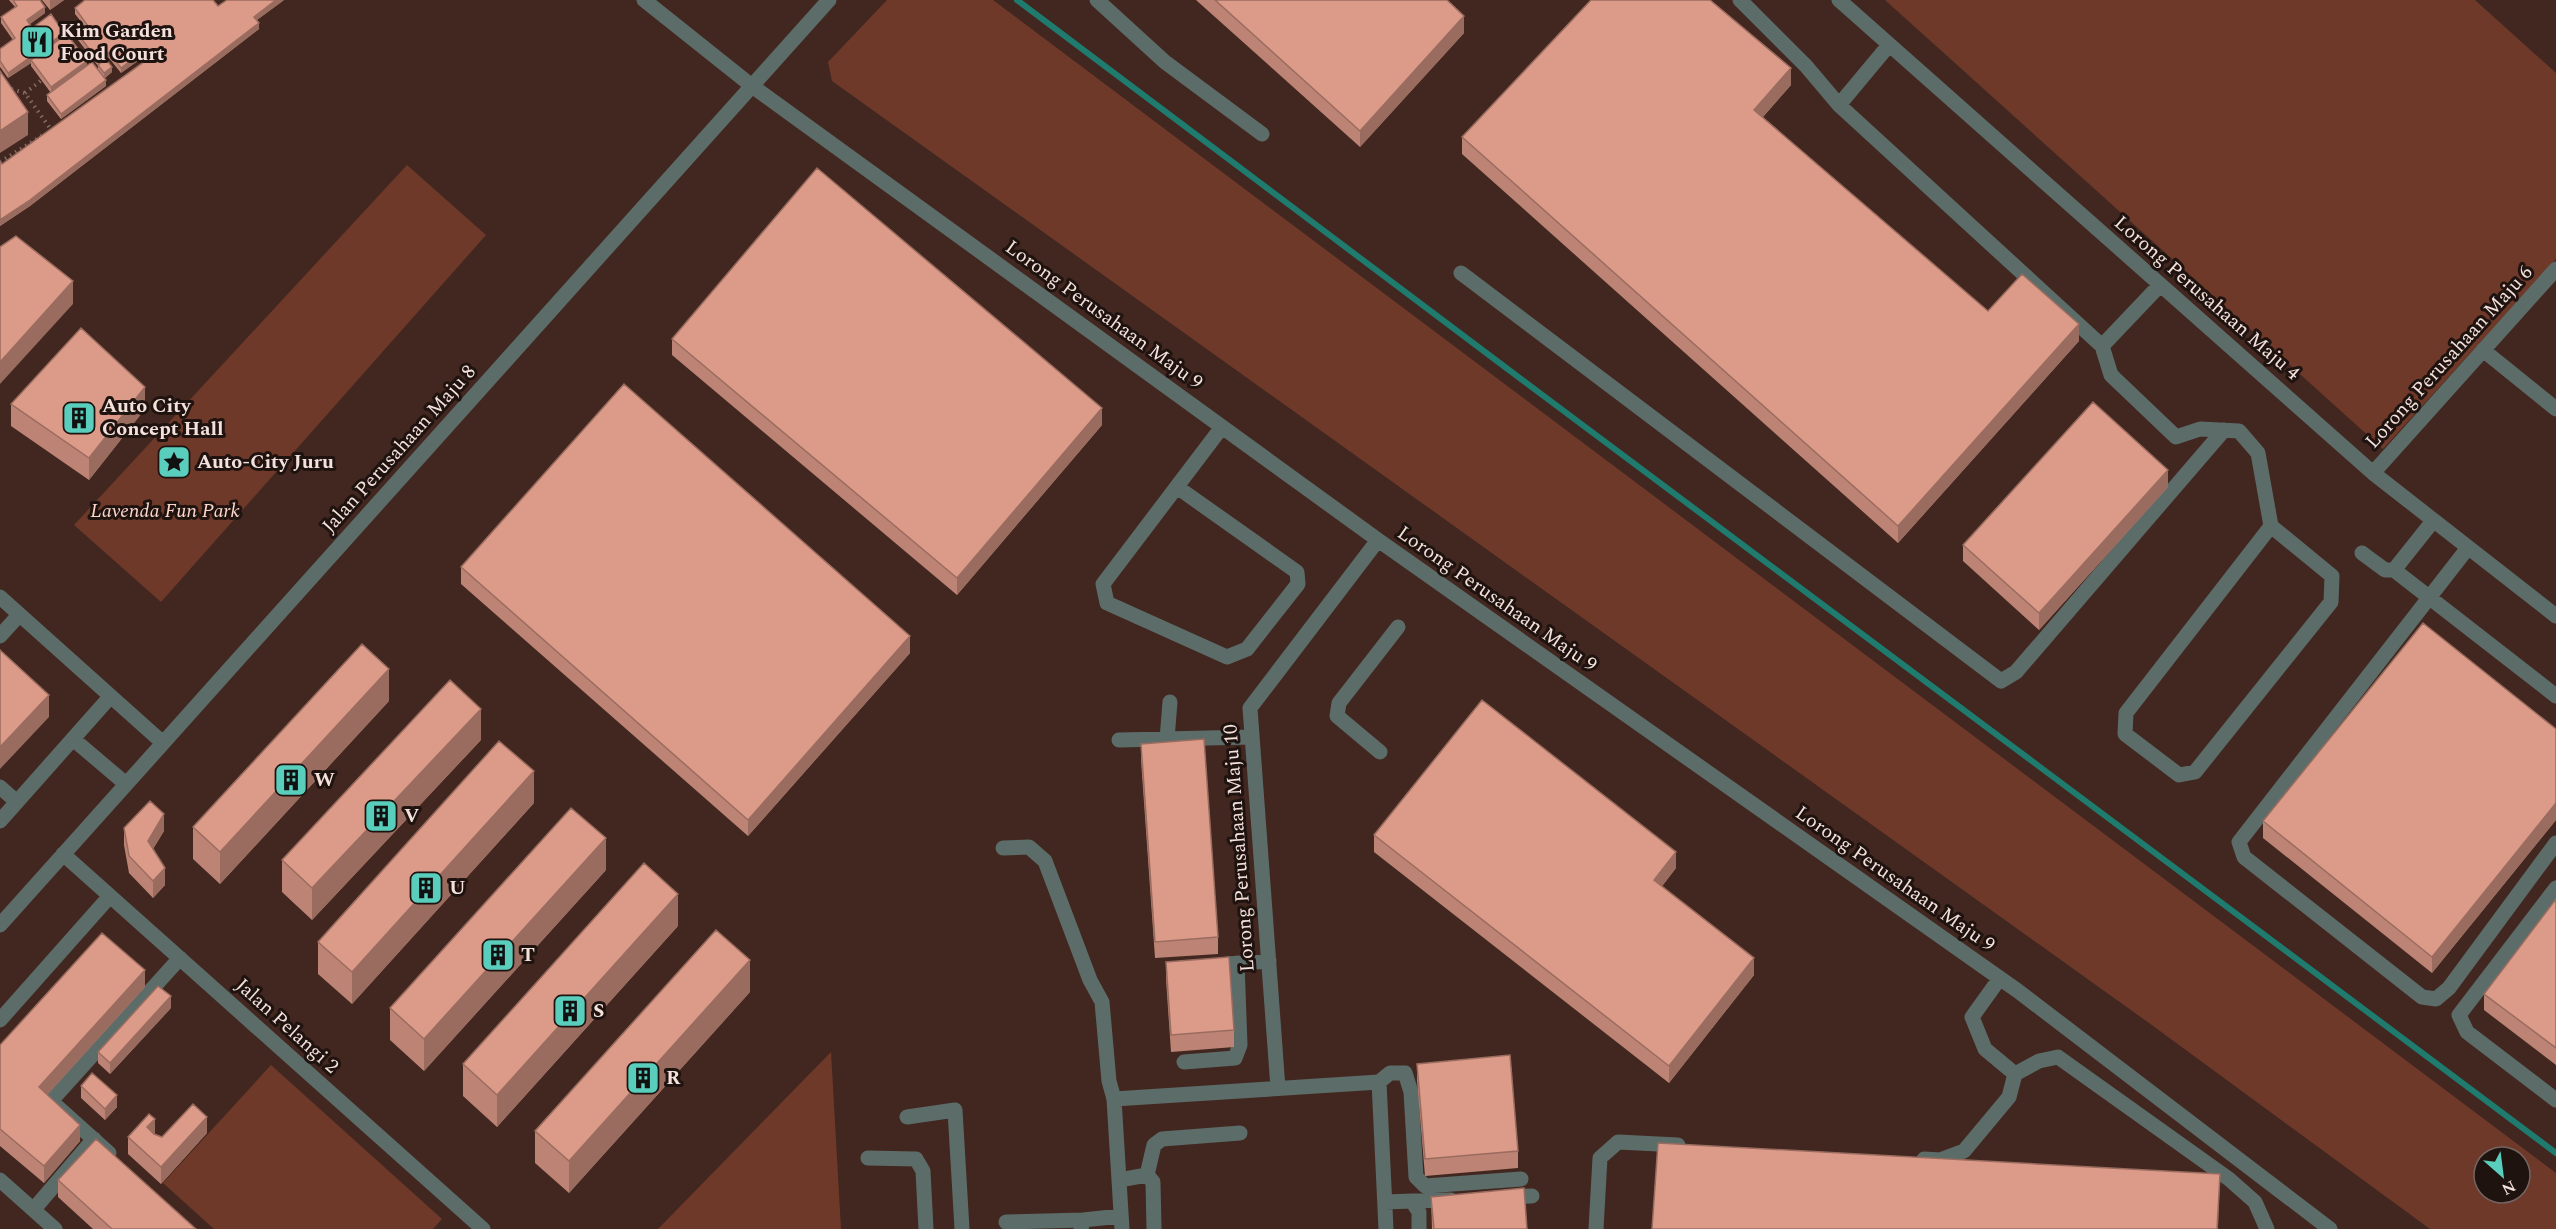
<svg xmlns="http://www.w3.org/2000/svg" width="2556" height="1229" font-family="Spectral,serif">
  <style>
    .green { fill: #6f392a; fill-rule: evenodd }
    .lines { fill: none; stroke-linecap: round; stroke-linejoin: round }
    .stream { stroke: #207b6f; stroke-width: 6 }
    .path { stroke: #836c65; stroke-width: 4; stroke-dasharray: 1.5 4.5; stroke-linecap: butt }
    .minor { stroke: #5c6c69; stroke-width: 15 }
    .wall { fill: #bd8475 }
    .shaded-wall { fill: #9a6c5f }
    .building { fill: #dc9a88; stroke: #9a6c5f; stroke-width: 1.5 }
    .labels { text-anchor: middle; dominant-baseline: central; stroke-width: 6; stroke-linejoin: round; paint-order: stroke }
    .poi-label { font-size: 20px; font-weight: bold; fill: #f4e1dc; stroke: #1f1310; text-anchor: start }
    .street-label { font-size: 20px; fill: #f4e1dc; stroke: #1f1310 }
    .park-label { font-size: 20px; font-style: italic; fill: #fdd6cb; stroke: #1f1310 }
  </style>
  <rect width="100%" height="100%" fill="#41271f"/>
  <path class="green" d="M887 0H993L2556 1173V1229H2430L2149 1023 832 81 828 62ZM2484 1157H2520V1193H2484Z
    M1885 0H2475L2556 73V259L2383 449Z
    M407 165 486 235 161 602 74 525Z
    M831 1052 841 1229H658Z
    M271 1065 442 1219 433 1229H214L163 1183Z"/>
  <g class="lines">
    <path class="stream" d="M1017 0 1501 364 2556 1153"/>
    <path class="path" d="M0 86 25 93 52 131
      M25 93 43 79
      M0 162 43 135"/>
    <path class="minor" d="M644 0 752 86 1378 540 2018 991 2330 1229
      M1097 0 1165 62 1262 134
      M1740 0 1806 66 1839 105 2102 346 2111 375 2176 437 2200 429 2239 431 2258 453 2271 526 2332 576 2331 602 2195 772 2179 775 2125 734 2126 713 2271 526
      M1839 0 2373 473 2556 616
      M1839 105 1889 45
      M1461 273 2001 681 2016 672 2224 430
      M2102 346 2160 285
      M2483 350 2556 409
      M2373 473 2556 269
      M1177 487 1297 572 1298 584 1247 649 1227 657 1107 603 1103 584 1222 427
      M2467 549 2239 842 2244 857 2422 997 2436 999 2449 988 2556 843
      M2362 553 2385 570H2394L2556 696
      M2394 570 2433 521
      M0 597 163 743
      M0 636 19 615
      M73 739 126 784
      M1167 739 1170 702
      M1119 740 1252 737
      M1380 752 1337 716 1339 703 1398 627
      M0 787 17 802
      M0 821 110 697
      M1003 848 1029 847 1045 861 1090 980 1102 1002 1109 1081 1114 1099
      M63 854 483 1229
      M2556 888 2459 1015 2467 1032 2556 1100
      M0 925 829 0
      M1227 964 1269 961
      M2000 978 1972 1017 1985 1049 2015 1074
      M0 1020 110 896
      M1184 1062 1235 1058 1240 1045 1237 963
      M1379 1082 1390 1073H1405L1411 1092 1416 1177 1425 1186 1521 1179
      M1278 1088 1250 708 1378 540
      M907 1117 955 1110 962 1229
      M109 1153 51 1101 180 958
      M868 1158 916 1159 923 1171 926 1229
      M1924 1159 1940 1160 1964 1151 2009 1097 2015 1074 2039 1061 2058 1057 2229 1179 2255 1202 2267 1229
      M1147 1175 1154 1145 1162 1139 1240 1133
      M0 1180 55 1229
      M1119 1180 1147 1175 1153 1182 1154 1229
      M1505 1197 1532 1196
      M1412 1201 1451 1200
      M1385 1202 1412 1201 1419 1212V1229
      M34 1209 94 1139
      M1006 1222 1083 1220
      M1081 1229 1083 1220 1121 1216
      M1122 1229 1114 1099 1379 1082 1386 1229
      M1596 1229 1600 1158 1618 1142 1678 1145"/>
  </g>
  <path class="wall" d="M9 0H40L45 13 30 24 32 28 64 35 87 66 98 69V66L78 40V34L86 28 75 14V8L216 3 218 6 227 0H284L257 20 259 29 30 206 0 226V162L2 164 142 63 139 60 121 73 109 58 107 60 112 72 105 78 106 86 61 119 47 101V95L51 93 31 66V63L8 78 0 67V49L13 40 1 23V17L15 7Z
    M42 0H64L50 10Z
    M1196 0H1447L1464 33 1360 147Z
    M1791 85 1763 117 1988 311 2079 341 1898 543 1462 154V137Z
    M672 339 1102 425 957 595 672 355Z
    M11 404 145 409 89 480 11 426Z
    M2168 487 2039 630 1963 561V545Z
    M461 567 910 653 748 836 461 584Z
    M389 701 220 884 193 859V827Z
    M2556 729V820L2432 973 2263 838V821Z
    M481 740 312 920 282 892V860Z
    M1141 744 1218 937V954L1155 958 1141 760Z
    M534 803 352 1004 318 974V942Z
    M124 828 164 831 153 849 165 885 153 898 129 873 124 845Z
    M1374 835 1676 868 1662 886 1754 975 1669 1083 1374 852Z
    M606 870 424 1071 390 1040V1008Z
    M2556 899V1065L2484 1010V994Z
    M678 926 497 1127 463 1096V1064Z
    M1166 962 1234 1030V1047L1171 1052 1166 979Z
    M145 987 47 1095 80 1141 44 1183 0 1146V1045Z
    M750 992 569 1193 535 1163V1131Z
    M171 1008 110 1074 98 1063V1052Z
    M1417 1064 1518 1151V1168L1425 1176 1417 1080Z
    M81 1086 117 1107 105 1120 81 1098Z
    M207 1133 161 1184 128 1154V1137L155 1134 162 1137Z
    M58 1180 196 1229H93L58 1197Z
    M1431 1197 1527 1229H1432Z"/>
  <path class="shaded-wall" d="M50 0H64L50 10Z
    M276 0H284L254 22V17Z
    M45 7V13L27 26V20Z
    M1464 16V33L1360 147V131Z
    M259 23V29L30 206 0 226V220Z
    M64 33V39L31 60V63L8 78V73Z
    M109 52V58L98 66V61Z
    M139 54V60L121 73V68Z
    M87 61V66L51 93V87Z
    M112 67V72L104 78V73Z
    M1791 68V85L1754 127V110Z
    M106 80V86L61 119V114Z
    M28 112V135L0 153V131Z
    M73 281V304L0 384V362Z
    M2079 324V341L1898 543V526Z
    M145 387V409L89 480V458Z
    M1102 408V425L957 595V578Z
    M2168 470V487L2039 630V613Z
    M910 636V653L748 836V820Z
    M389 669V701L220 884V852Z
    M49 695V717L0 769V747Z
    M481 709V740L312 920V888Z
    M534 771V803L352 1004V972Z
    M2556 803V820L2432 973V957Z
    M164 814V831L148 857V841Z
    M606 838V870L424 1071V1039Z
    M1676 852V868L1654 897V880Z
    M165 868V885L153 898V881Z
    M678 894V926L497 1127V1095Z
    M1754 958V975L1669 1083V1066Z
    M750 960V992L569 1193V1161Z
    M145 970V987L39 1104V1087Z
    M171 996V1008L110 1074V1063Z
    M117 1095V1107L105 1120V1109Z
    M207 1117V1133L161 1184V1167Z
    M155 1119V1136L147 1127Z
    M80 1125V1141L44 1183V1166Z
    M2220 1174 2218 1229H2217Z"/>
  <path class="building" d="M13 0H40L45 7 27 20 32 28 51 14 64 33 8 73 0 61V49L15 38 1 17 17 6Z
    M85 0H213L218 6 227 0H276L254 17 259 23 30 200 0 220V162L2 164 145 61 139 54 121 68 109 52 98 61 78 34 88 26 75 8Z
    M1215 0H1447L1464 16 1360 131Z
    M1591 0H1710L1791 68 1754 110 1988 311 2022 274 2079 324 1898 526 1462 137Z
    M67 34 87 61 51 87 31 60Z
    M106 59 112 67 104 73 98 65Z
    M92 62 106 80 61 114 47 95Z
    M0 71 28 112 0 131Z
    M817 168 1102 408 957 578 672 339Z
    M16 236 73 281 0 362V247Z
    M81 328 145 387 89 458 11 404Z
    M624 384 910 636 748 820 461 567Z
    M2093 402 2168 470 2039 613 1963 545Z
    M2423 623 2556 729V803L2432 957 2263 821Z
    M362 644 389 669 220 852 193 827Z
    M0 650 49 695 0 747Z
    M450 680 481 709 312 888 282 860Z
    M1482 700 1676 852 1654 880 1754 958 1669 1066 1374 835Z
    M1204 739 1218 937 1155 942 1141 744Z
    M499 741 534 771 352 972 318 942Z
    M150 801 164 814 148 841 165 868 153 881 129 856 124 828Z
    M571 808 606 838 424 1039 390 1008Z
    M644 863 678 894 497 1095 463 1064Z
    M2556 899V1048L2484 994Z
    M716 930 750 960 569 1161 535 1131Z
    M102 933 145 970 39 1087 80 1125 44 1166 0 1129V1045Z
    M1229 957 1234 1030 1171 1035 1166 962Z
    M158 986 171 996 110 1063 98 1052Z
    M1510 1055 1518 1151 1425 1159 1417 1064Z
    M92 1073 117 1095 105 1109 81 1086Z
    M193 1104 207 1117 161 1167 128 1137 149 1114 155 1119 147 1127 154 1134 162 1137Z
    M96 1139 196 1229H112L58 1180Z
    M1658 1143 2220 1174 2217 1229H1652Z
    M1524 1188 1527 1229H1434L1431 1197Z"/>
  <defs>
    <g id="restaurant-square" transform="scale(1.725)"><rect x="-9" y="-9" width="18" height="18" rx="4" fill="#5acebd" stroke="#1f1310"/><path d="M-5-6h1v4h1v-4h1v4h1v-4h1v5L-1.5 .5V6h-2V.5L-5-1ZM5-6V6H3V1.5H1.5Q1.5-4 5-6Z" fill="#111"/></g>
    <g id="building-square" transform="scale(1.725)"><rect x="-9" y="-9" width="18" height="18" rx="4" fill="#5acebd" stroke="#1f1310"/><path d="M-4-6H4V6H1V3H-1V6H-4ZM-2.5-4.3h1.7v1.8h-1.7ZM.8-4.3h1.7v1.8H.8ZM-2.5-1h1.7V.8h-1.7ZM.8-1h1.7V.8H.8Z" fill="#111"/></g>
    <g id="sight-square" transform="scale(1.725)"><rect x="-9" y="-9" width="18" height="18" rx="4" fill="#5acebd" stroke="#1f1310"/><path d="M0-6L1.8-2.2L6-1.7L2.9 1.2L3.7 5.4L0 3.3L-3.7 5.4L-2.9 1.2L-6-1.7L-1.8-2.2Z" fill="#111"/></g>
  </defs>
  <g fill-rule="evenodd">
    <use href="#restaurant-square" x="37" y="42"/>
    <use href="#building-square" x="79" y="418"/>
    <use href="#sight-square" x="174" y="462"/>
    <use href="#building-square" x="291" y="780"/>
    <use href="#building-square" x="381" y="816"/>
    <use href="#building-square" x="426" y="888"/>
    <use href="#building-square" x="498" y="955"/>
    <use href="#building-square" x="570" y="1011"/>
    <use href="#building-square" x="643" y="1078"/>
  </g>
  <g class="labels">
    <g class="poi-label">
      <text x="60" y="31">Kim Garden<tspan x="60" dy="23">Food Court</tspan></text>
      <text x="102" y="406">Auto City<tspan x="102" dy="23">Concept Hall</tspan></text>
      <text x="197" y="462">Auto-City Juru</text>
      <text x="314" y="780">W</text>
      <text x="404" y="816">V</text>
      <text x="449" y="888">U</text>
      <text x="521" y="955">T</text>
      <text x="593" y="1011">S</text>
      <text x="666" y="1078">R</text>
    </g>
    <g class="street-label">
      <text transform="translate(2207 298) rotate(41)">Lorong Perusahaan Maju 4</text>
      <text transform="translate(1104 315) rotate(36)">Lorong Perusahaan Maju 9</text>
      <text transform="translate(2449 357) rotate(-48)">Lorong Perusahaan Maju 6</text>
      <text transform="translate(399 449) rotate(-48)">Jalan Perusahaan Maju 8</text>
      <text transform="translate(1497 599) rotate(35)">Lorong Perusahaan Maju 9</text>
      <text transform="translate(1239 848) rotate(-94)">Lorong Perusahaan Maju 10</text>
      <text transform="translate(1895 879) rotate(35)">Lorong Perusahaan Maju 9</text>
      <text transform="translate(287 1026) rotate(42)">Jalan Pelangi 2</text>
    </g>
    <g class="park-label">
      <text x="165" y="511">Lavenda Fun Park</text>
    </g>
  </g>
  <g transform="translate(2502 1175) rotate(152)"><circle r="28" fill="#1f1310" stroke="#746562" stroke-width="1.5"/>
  <path d="M0-4.5L10 22L0 15L-10 22Z" fill="#5acebd"/>
  <text y="-9" font-size="16" font-weight="bold" text-anchor="middle" fill="#f4e1dc">N</text>
  </g>
</svg>
